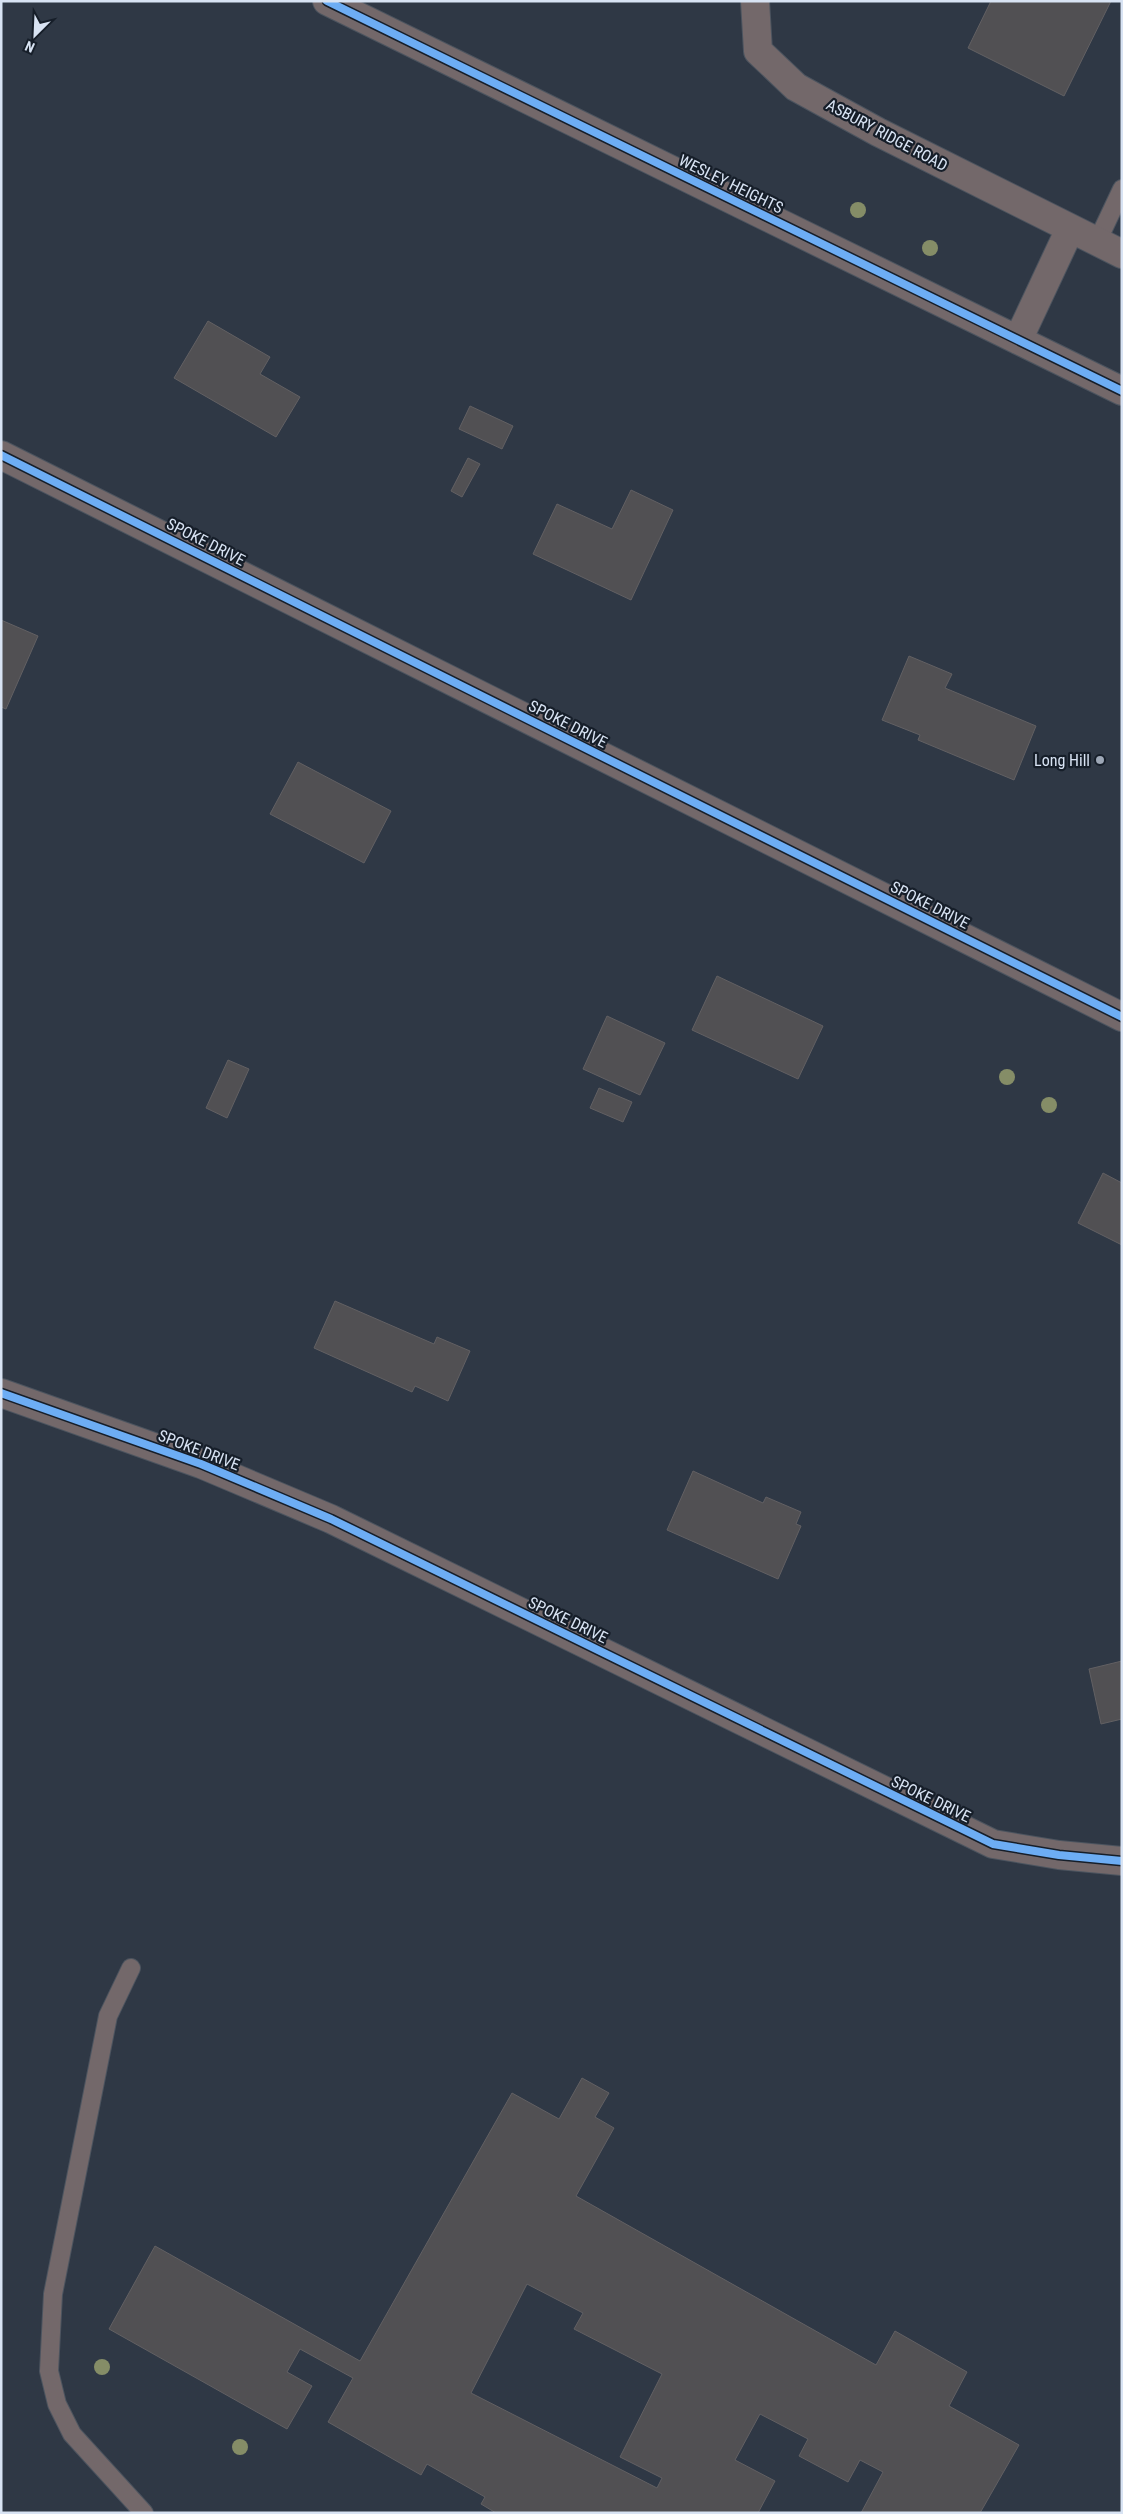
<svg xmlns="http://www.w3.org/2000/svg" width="1123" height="2514" font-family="'Roboto Condensed',sans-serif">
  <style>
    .building { fill: #515053; stroke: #626063; fill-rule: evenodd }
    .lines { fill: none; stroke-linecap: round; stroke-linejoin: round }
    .service-casing { stroke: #4c545f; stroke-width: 20 }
    .minor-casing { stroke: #4c545f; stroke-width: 30 }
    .service { stroke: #73686a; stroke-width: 18 }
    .minor { stroke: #73686a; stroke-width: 28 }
    .cycleway-casing { stroke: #161e29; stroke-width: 11 }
    .cycleway { stroke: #6dadf4; stroke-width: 8 }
    .tree { fill: #858d67 }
    .poi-dot { fill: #9da7b6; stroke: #161e29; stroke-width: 2 }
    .labels { text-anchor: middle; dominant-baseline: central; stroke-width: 4.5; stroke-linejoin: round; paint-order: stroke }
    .street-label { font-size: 16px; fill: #d8e3f3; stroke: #161e29 }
    .poi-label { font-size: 16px; fill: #d8e3f3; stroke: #161e29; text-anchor: end }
  </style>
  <rect width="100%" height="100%" fill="#2f3845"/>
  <path class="building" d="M991 1H1111L1064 96 968 48Z
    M208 321 270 357 260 374 300 397 276 437 174 378Z
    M470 406 513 426 502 449 459 429Z
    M468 458 480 464 462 497 451 491Z
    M631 490 673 510 631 600 533 554 557 504 612 529Z
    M1 620 38 636 6 709 1 707Z
    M909 656 952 674 945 688 1036 726 1014 780 918 740 920 735 882 720Z
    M298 762 391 811 364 863 270 814Z
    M717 976 823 1026 798 1079 692 1030Z
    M607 1016 665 1043 640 1095 583 1069Z
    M228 1060 249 1069 227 1118 206 1108Z
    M599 1088 632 1102 623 1122 590 1108Z
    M1103 1173 1122 1183V1245L1078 1223Z
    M335 1301 434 1344 437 1337 470 1351 448 1401 415 1386 412 1392 314 1348Z
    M693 1471 763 1503 766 1497 801 1512 796 1524 801 1526 778 1579 667 1530Z
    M1122 1661V1719L1101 1724 1089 1669Z
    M582 2078 609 2093 595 2117 614 2128 576 2196 876 2365 895 2331 967 2372 949 2406 1019 2445 980 2513H861L883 2472 860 2460 848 2482 799 2456 808 2439 760 2414 735 2460 775 2481 758 2513H496L481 2504 485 2497 427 2464 421 2475 328 2422 353 2378 300 2349 287 2372 312 2386 287 2429 109 2329 155 2246 360 2361 512 2093 559 2119ZM527 2284 583 2313 574 2329 662 2374 620 2457 662 2478 657 2488 471 2393Z"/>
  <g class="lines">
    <g class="service-casing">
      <path id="service" d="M1097 242 1122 189
        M131 1968 108 2016 53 2294 49 2371 57 2404 72 2434 144 2513"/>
    </g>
    <g class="minor-casing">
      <path id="minor" d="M327 1 1122 391
        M755 1 758 51 796 87 878 132 1122 254
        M1018 340 1070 229
        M1 455 1122 1017
        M1 1393 201 1464 331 1519 993 1844 1059 1855 1122 1861"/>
    </g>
    <use href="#service" class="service"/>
    <use href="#minor" class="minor"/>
    <g class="cycleway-casing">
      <path id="cycleway" d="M327 1 1122 391
        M1 455 1122 1017
        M1 1393 201 1464 331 1519 993 1844 1059 1855 1122 1861"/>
    </g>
    <use href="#cycleway" class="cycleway"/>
  </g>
  <g class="tree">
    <circle cx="858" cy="210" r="8"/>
    <circle cx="930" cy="248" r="8"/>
    <circle cx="1007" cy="1077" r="8"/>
    <circle cx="1049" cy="1105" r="8"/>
    <circle cx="102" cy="2367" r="8"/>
    <circle cx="240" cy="2447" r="8"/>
  </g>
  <circle class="poi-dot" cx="1100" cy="760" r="5"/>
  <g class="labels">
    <g class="street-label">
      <text transform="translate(887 135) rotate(28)">ASBURY RIDGE ROAD</text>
      <text transform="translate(731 184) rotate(26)">WESLEY HEIGHTS</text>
      <text transform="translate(206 542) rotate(27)">SPOKE DRIVE</text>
      <text transform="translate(568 724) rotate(27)">SPOKE DRIVE</text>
      <text transform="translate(930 905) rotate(27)">SPOKE DRIVE</text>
      <text transform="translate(199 1450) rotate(21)">SPOKE DRIVE</text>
      <text transform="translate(568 1620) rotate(26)">SPOKE DRIVE</text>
      <text transform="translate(931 1799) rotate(26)">SPOKE DRIVE</text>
    </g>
    <g class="poi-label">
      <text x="1090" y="760">Long Hill</text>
    </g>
  </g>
  <rect width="1123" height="2514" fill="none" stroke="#d8e3f3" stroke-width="5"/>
  <g transform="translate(35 35) rotate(204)" stroke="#161e29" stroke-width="4" paint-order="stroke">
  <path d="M0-4L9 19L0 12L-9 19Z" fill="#d8e3f3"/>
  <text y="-8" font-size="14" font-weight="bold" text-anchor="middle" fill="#d8e3f3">N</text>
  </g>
</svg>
